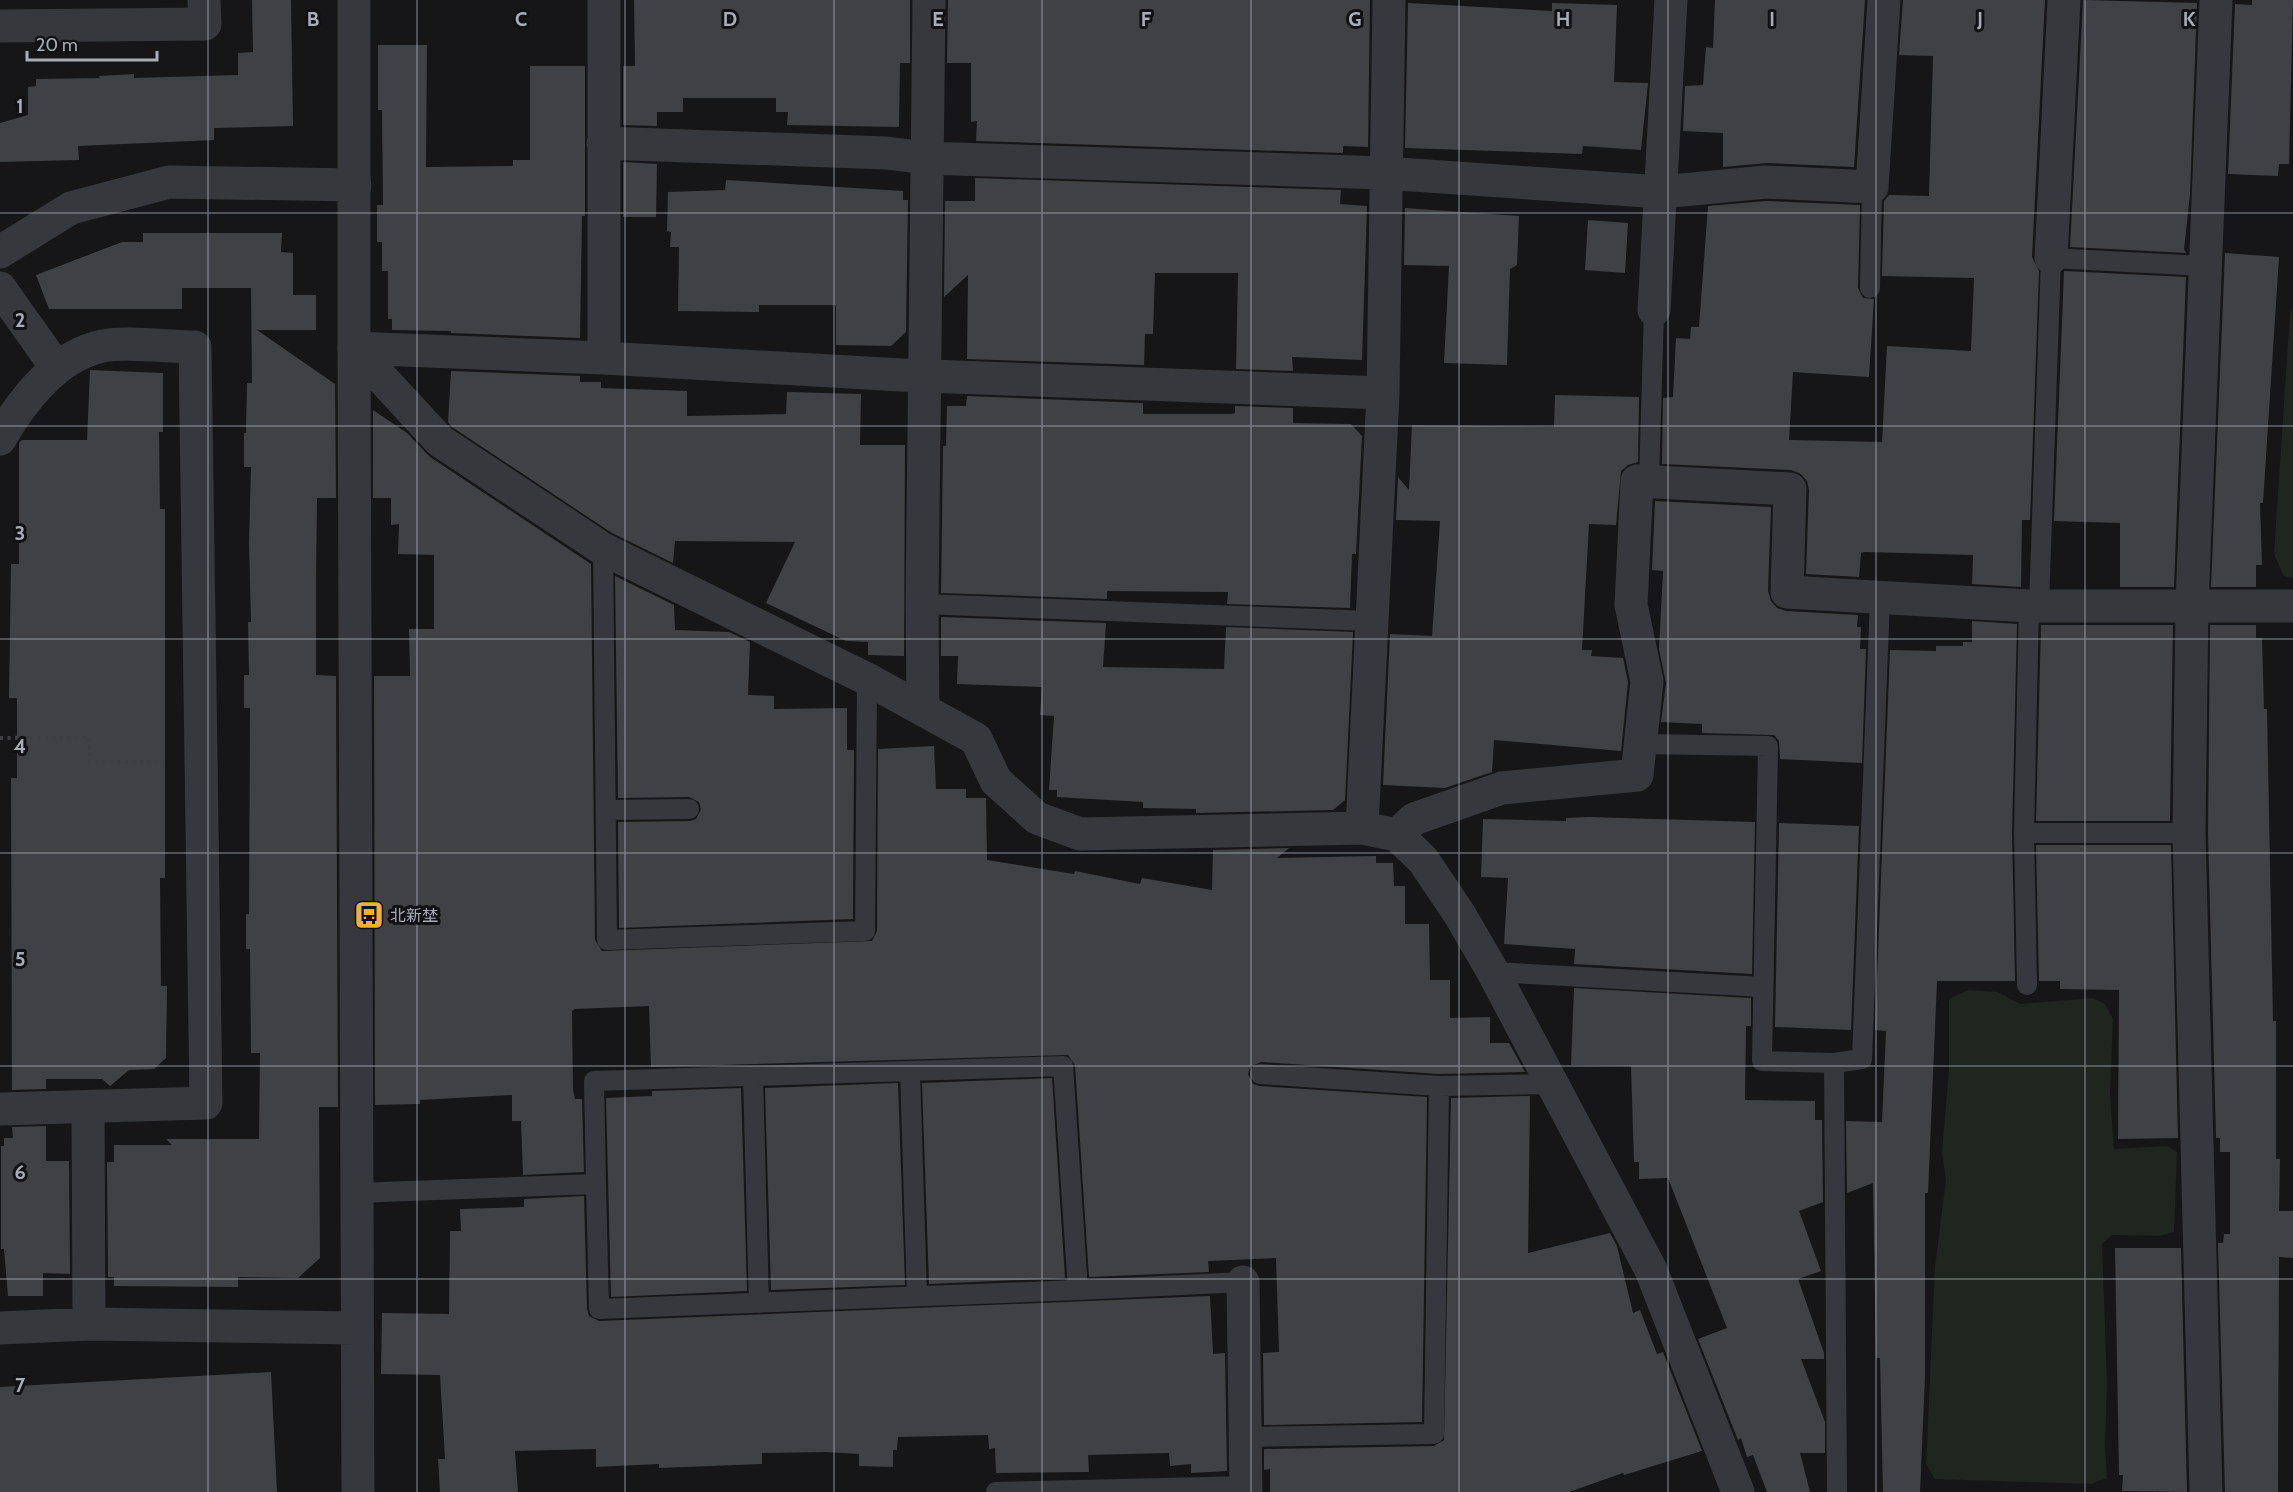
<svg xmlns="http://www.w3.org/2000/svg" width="2293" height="1492" font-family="Cabin,'Noto Sans JP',sans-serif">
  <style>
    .green { fill: #1e261f }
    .building { fill: #404145 }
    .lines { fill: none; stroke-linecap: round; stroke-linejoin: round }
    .path { stroke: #3d3f44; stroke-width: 4; stroke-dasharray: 3 4.5; stroke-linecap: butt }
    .service { stroke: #37383d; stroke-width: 20 }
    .minor { stroke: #37383d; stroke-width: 33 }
    .tertiary { stroke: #37383d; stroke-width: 33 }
    .grid { fill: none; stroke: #a8adb8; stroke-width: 1.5; stroke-opacity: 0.55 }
    .labels { text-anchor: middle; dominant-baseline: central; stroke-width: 6; stroke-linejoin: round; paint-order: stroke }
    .poi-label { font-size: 16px; fill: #a8adb8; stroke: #111113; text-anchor: start }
    .grid-label { font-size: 20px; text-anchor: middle; font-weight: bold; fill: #a8adb8; stroke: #111113; stroke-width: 6; stroke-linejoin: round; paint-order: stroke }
  </style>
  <rect width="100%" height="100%" fill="#161618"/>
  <path class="green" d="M2293 307V578L2284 576 2274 554 2290 314Z
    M1968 990 1998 992 2020 1004 2093 998 2105 1004 2113 1019 2110 1093 2114 1149 2167 1146 2177 1152 2174 1232 2160 1236 2112 1235 2102 1244 2107 1383 2105 1446 2107 1478 2091 1484 1935 1479 1926 1464 1935 1267 1946 1180 1942 1152 1949 1069V999Z"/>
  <path class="building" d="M252 0H291L293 126 214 128V140L78 146 79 160 0 162V123L28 115V87L36 86V79L100 78 99 76 134 74V78L238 75V53L253 52Z
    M634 0H910V63H900L899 127 787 125 788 112H776V98H683V112H657V126L623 125V66H635Z
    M948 0H1370L1368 147 1343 146V153L976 141 977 121 971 122V63H947Z
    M1715 0H1865L1854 167 1767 163 1723 167V133L1683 131 1685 86 1703 85 1706 47 1713 48Z
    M1903 0H2045L2032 257 2039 271 2030 520H2022L2021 587 1972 584 1973 555 1865 552 1861 553 1859 577 1806 574 1809 490 1807 481 1801 474 1791 470 1662 464 1663 398 1673 397 1676 338 1690 339 1691 327H1699L1708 206 1766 201 1860 205 1858 288 1863 298 1874 299 1869 377 1793 372 1789 440 1882 442 1887 346 1971 351 1974 278 1882 276 1884 201 1889 195 1929 196 1933 56 1899 55Z
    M2083 0 2197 3 2190 194 2184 250 2187 253 2070 247Z
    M2252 0H2293L2289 164H2279L2278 176 2228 174 2235 4 2252 5Z
    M1408 3 1552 11V3L1617 5 1614 82 1648 83 1641 150 1583 146 1582 154 1405 148Z
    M378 45H427L426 167 513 166V160H530V66H585V216H582L580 338 451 333V331L392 330V319H388V271H382V242H377V205H383L382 110H378Z
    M623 162 657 164 656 217H623Z
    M975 178 1341 190 1340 204 1367 206 1362 360 1292 357 1293 371 1236 369 1238 273H1155L1153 334H1145L1144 365 967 359 968 275 944 297 945 201H975Z
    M726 180 903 191V200H908L906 332 891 346 836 345V305H759V312L678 311 679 247H670L671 232 667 231 668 192 725 190Z
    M1405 208 1519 216 1517 265 1510 269 1507 365 1444 363 1449 266 1404 265Z
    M1588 220 1628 223 1625 273 1585 270Z
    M143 233H282L281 252 293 253V295H316V330H257L335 384 336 498H317L316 579V675L336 676 338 1107H319L320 1258 298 1278 238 1277V1287L114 1286V1277H108L107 1162H114V1145H172L166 1139H259L260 1053H251L250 949H246V914H249L250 708H244V675H249L248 622H251L249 543 251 467H244V433H246L247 383H252L251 288H182V309H49L36 275 122 242H143Z
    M2225 253 2279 257 2263 503H2260L2262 565H2256V587H2211Z
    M2064 271 2186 277 2174 587H2120V523L2054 521Z
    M90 370 163 373V432H159L160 509H165V878H160L161 986H167L166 1058 154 1069 129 1070 110 1086 102 1079H46V1089L12 1090 11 778H17V698H9L11 564H19V443L22 440H87Z
    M451 371 580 376V382H601V388L687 391V416L786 414 787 392 861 394 860 445H905L904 656 868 655V642L846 641 766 603 795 542 675 541 673 563 612 533 452 427 448 422Z
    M1555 395 1639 397 1638 462 1628 465 1621 471 1616 525 1589 524 1582 650H1592L1591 656 1623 658 1628 682 1621 751 1494 740 1492 772 1445 788 1383 785 1390 634 1432 636 1440 521 1396 520 1398 477 1409 490 1412 425 1554 427Z
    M967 396 1143 403V414H1232L1235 413V406L1293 408V423L1351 424 1362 436 1356 554H1352L1350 608 1227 604 1228 592 1107 591V599L941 593 943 446H946L947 406H966Z
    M373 410 407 433 430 457 591 564 595 940 602 951 872 941 877 931 878 749 934 746 936 789H966V798H986L987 860 1074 874 1075 871 1140 884 1142 878 1212 890 1213 850 1289 848 1277 858 1376 856V863H1393L1394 886H1405V924H1429L1430 980H1450V1018L1490 1017V1043H1509L1525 1072 1439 1074 1261 1062 1250 1067 1248 1074 1253 1084 1259 1086 1427 1097 1422 1422 1264 1425 1263 1353 1279 1352 1276 1258 1208 1261 1209 1272 1089 1277 1075 1065 1068 1055 651 1067 649 1006 575 1009 572 1011 573 1090 575 1099H582L584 1172 523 1175 521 1121H512V1095L420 1100V1104L375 1105 374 676H410L409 629H434V555L398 554 399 524 391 525V498H373Z
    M1655 501 1771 507 1768 591 1771 601 1777 608 1786 611 1858 615 1857 627H1861L1860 649H1866L1862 763 1780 759 1779 741 1774 735 1702 733V724L1661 722 1666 683 1659 649 1663 571 1652 570Z
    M615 576 674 605 675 630 729 632 750 642 748 695 774 696V709L847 708V750H854L853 919 619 928 618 822 690 821 696 819 701 809 699 802 689 797 618 798Z
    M941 617 1106 623 1103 667 1224 669 1226 627 1353 632 1345 800 1333 810 1196 813V809L1143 808V802L1057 797V790H1049L1054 716 1040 715 1042 687 957 684 958 656H941Z
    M1972 621 2017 624 2012 833 2015 981H1937L1928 1193H1925V1376L1920 1492H1883L1880 1358H1876L1873 1183 1847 1193 1846 1121 1882 1122 1886 1031 1875 1030 1890 650 1936 651V646H1963V642H1972Z
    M2041 625H2173L2170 821H2036Z
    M2210 625H2256V638H2262L2264 709H2267L2273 1021H2276V1159H2280L2279 1211H2293V1258L2279 1257 2278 1492H2225L2218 1243H2223L2224 1234H2230V1152H2220V1138H2216L2208 833Z
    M1589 817 1755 822 1752 974 1574 964 1575 949 1504 944 1508 878 1481 877 1483 819 1566 821V818Z
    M1779 823 1859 826 1851 1030 1775 1027Z
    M2036 845H2171L2178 1138 2118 1139 2119 990 2060 989V981H2039Z
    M1574 988 1751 998V1026H1746L1745 1100 1815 1101V1120H1822L1823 1202 1799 1211 1821 1271 1798 1279 1824 1353V1359H1801L1825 1422V1453H1800L1810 1492H1767L1753 1455 1747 1457 1741 1438 1738 1440 1698 1339 1727 1328 1668 1178 1639 1179V1162H1634L1631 1066 1571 1065Z
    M1052 1078 1065 1278 929 1284 922 1083Z
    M898 1083 905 1285 771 1290 765 1088Z
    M741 1088 747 1291 611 1297 606 1098 652 1096V1091Z
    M1530 1096 1528 1253 1610 1233 1617 1246 1633 1313 1640 1310 1657 1354 1663 1352 1702 1451 1624 1475 1623 1473 1569 1492H1270V1469L1264 1470V1449L1434 1446 1444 1440 1451 1098Z
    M46 1126V1161H69L70 1274 43 1273V1296H8L4 1249H1V1146H4V1138H13L12 1127Z
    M584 1196 587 1309 589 1316 599 1321 1210 1296 1213 1354 1225 1353 1227 1471 1191 1473V1464L1170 1466 1169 1453 1088 1455 1089 1472 996 1473 995 1448 989 1449 988 1435 898 1437 897 1450H893V1467L859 1466V1454L826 1452 762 1453V1464L659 1468V1464L596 1467V1449L515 1451 518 1492H440L438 1459H445L440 1375 381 1374 382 1313 449 1314 450 1231H461L460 1209 524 1207V1199Z
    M2115 1248H2181L2187 1492 2122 1491 2123 1475H2119Z
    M271 1372 277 1492H0V1387Z"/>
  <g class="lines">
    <path class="path" d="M0 738 89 737V762H163"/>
    <path class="service" d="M1870 288 1872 187
      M1649 481 1654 310
      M603 549 607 940 865 931 867 679
      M922 604 1372 621
      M2029 606 2024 833H2189
      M2039 606 2051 258 2204 266
      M1641 744 1768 746 1762 1061 1834 1063
      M606 810 689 809
      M2024 833 2027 985
      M1493 972 1763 987
      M910 1072 917 1296
      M1260 1074 1439 1086 1551 1084
      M753 1076 759 1303
      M596 1184 599 1309 1078 1290
      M356 1193 596 1184 594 1081 1063 1066 1078 1290 1243 1282
      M1245 1437 1434 1434 1439 1086
      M996 1492 1246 1486
      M1837 1492 1834 1063 1862 1059 1880 599"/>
    <path class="minor" d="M0 26 205 24 204 0
      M603 143 887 153 926 158 1384 173 1661 192 1766 182 1872 187 1884 0
      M0 252 71 208 169 182 355 185
      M2051 258 2064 0
      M0 288 56 367
      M1654 310 1671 0
      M354 348 440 441 603 549 867 679 976 739 996 781 1037 818 1080 834 1362 828 1397 835 1423 860 1460 915 1493 972 1651 1270 1738 1492
      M354 348 358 1492
      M354 348 604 358 901 375 1383 393
      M604 358V0
      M0 439C22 400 57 355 103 346 123 341 172 347 195 347L206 1103 0 1109
      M923 710 922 604 929 0
      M1362 828 1383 393 1389 0
      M1397 835 1414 819 1502 788 1637 775 1647 681 1631 605 1637 481 1790 489 1787 592 2029 606H2293
      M88 1107 89 1324
      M1243 1282 1246 1492
      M0 1328 89 1324 356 1328
      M2206 1492 2189 833 2192 604 2216 0"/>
    <path class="tertiary" d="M354 348V0"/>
  </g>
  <path class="grid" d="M208 0V1492M417 0V1492M625 0V1492M834 0V1492M1042 0V1492M1251 0V1492M1459 0V1492M1668 0V1492M1876 0V1492M2085 0V1492M0 213H2293M0 426H2293M0 639H2293M0 853H2293M0 1066H2293M0 1279H2293"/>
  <defs>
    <g id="bus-square" transform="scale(1.5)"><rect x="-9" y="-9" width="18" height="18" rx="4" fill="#f2b134" stroke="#111113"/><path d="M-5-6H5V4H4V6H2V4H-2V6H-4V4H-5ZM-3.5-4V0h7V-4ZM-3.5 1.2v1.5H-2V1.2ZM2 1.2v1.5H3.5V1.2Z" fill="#111"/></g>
  </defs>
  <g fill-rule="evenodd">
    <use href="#bus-square" x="369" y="915"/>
  </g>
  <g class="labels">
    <g class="poi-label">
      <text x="390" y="915">北新埜</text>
    </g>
  </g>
  <g class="grid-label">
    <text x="313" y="26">B</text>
    <text x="521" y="26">C</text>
    <text x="730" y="26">D</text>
    <text x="938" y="26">E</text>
    <text x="1146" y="26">F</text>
    <text x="1355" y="26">G</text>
    <text x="1563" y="26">H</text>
    <text x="1772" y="26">I</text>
    <text x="1980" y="26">J</text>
    <text x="2189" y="26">K</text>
    <text x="20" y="113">1</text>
    <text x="20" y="327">2</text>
    <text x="20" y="540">3</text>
    <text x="20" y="753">4</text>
    <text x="20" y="966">5</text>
    <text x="20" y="1179">6</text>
    <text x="20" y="1392">7</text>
  </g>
  <path d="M27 51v9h130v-9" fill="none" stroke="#a8adb8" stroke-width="3"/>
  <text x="36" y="51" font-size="18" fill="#a8adb8" stroke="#111113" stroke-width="4.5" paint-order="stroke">20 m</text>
</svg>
